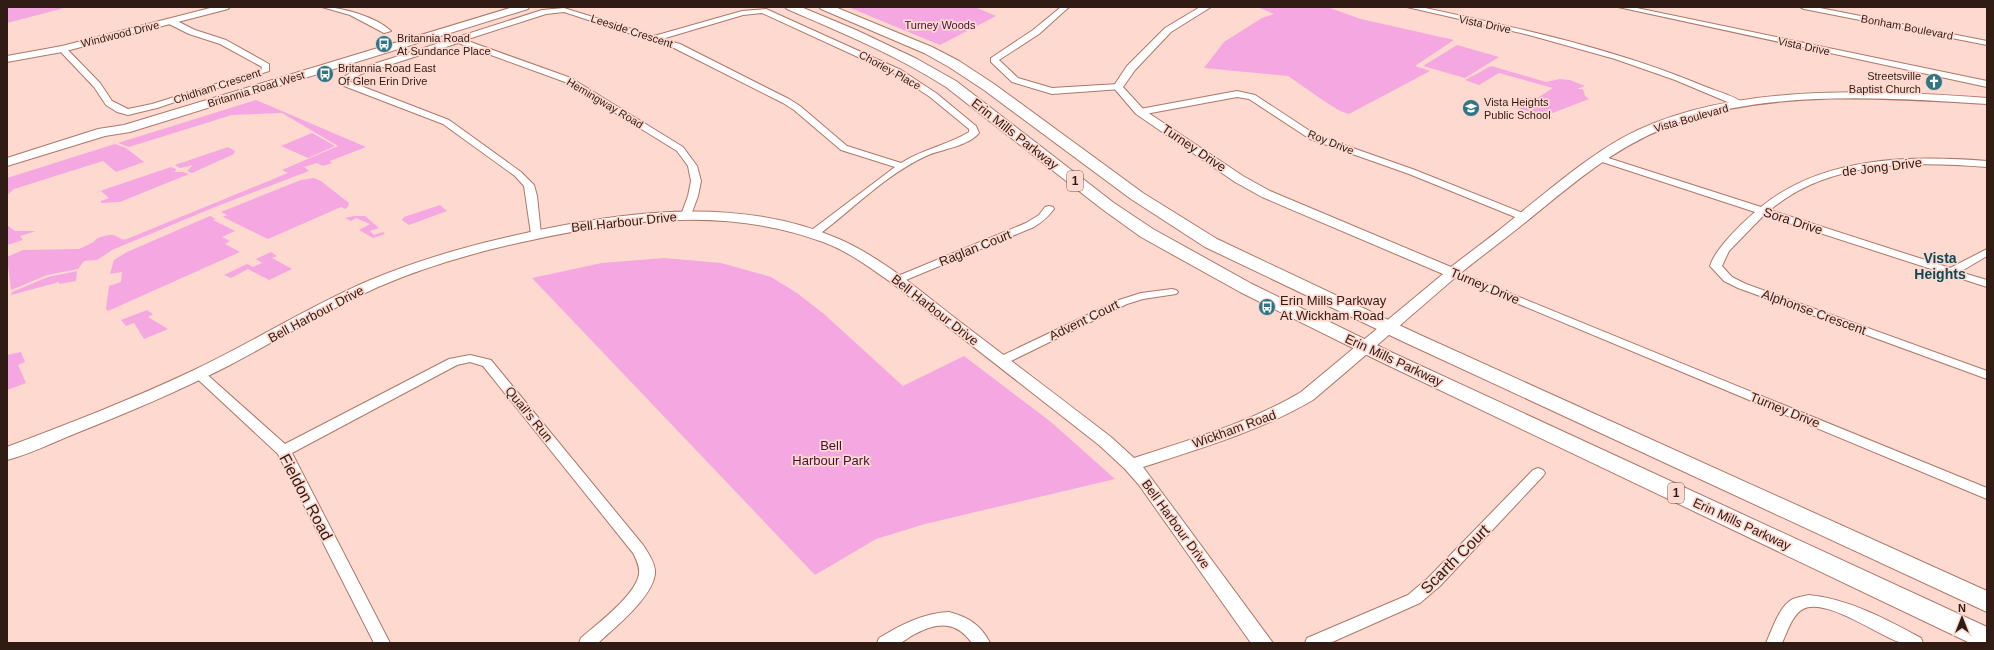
<svg xmlns="http://www.w3.org/2000/svg" width="1994" height="650" font-family="Arial,sans-serif">
  <style>
    .green { fill: #f4a7e1 }
    .lines { fill: none; stroke-linecap: round; stroke-linejoin: round }
    .minor-casing { stroke: #ae7768; stroke-width: 2 }
    .tertiary-casing { stroke: #ae7768; stroke-width: 2 }
    .secondary-casing { stroke: #ae7768; stroke-width: 2 }
    .primary-casing { stroke: #ae7768; stroke-width: 2 }
    .minor { fill: #fff; fill-rule: evenodd }
    .tertiary { fill: #fff; fill-rule: evenodd }
    .secondary { fill: #fff; fill-rule: evenodd }
    .primary { fill: #fff; fill-rule: evenodd }
    .labels { text-anchor: middle; dominant-baseline: central; stroke-width: 3.5; stroke-linejoin: round; paint-order: stroke }
    .far-street-label { font-size: 11px; fill: #311b15; stroke: #fed9cf }
    .far-park-label { font-size: 11px; fill: #470e3d; stroke: #fed9cf }
    .far-poi-label { font-size: 11px; fill: #311b15; stroke: #fed9cf; text-anchor: start }
    .shield { fill: #fed9cf; stroke: #6e544d; stroke-width: 1 }
    .shield-label { font-size: 12px; font-weight: bold; fill: #311b15 }
    .street-label { font-size: 13px; fill: #311b15; stroke: #fed9cf }
    .poi-label { font-size: 13px; fill: #311b15; stroke: #fed9cf; text-anchor: start }
    .park-label { font-size: 13px; fill: #470e3d; stroke: #fed9cf }
    .neighbourhood-label { font-size: 14px; font-weight: bold; fill: #0e4854; stroke: #fed9cf }
    .near-street-label { font-size: 16px; fill: #311b15; stroke: #fed9cf }
  </style>
  <rect width="100%" height="100%" fill="#fed9cf"/>
  <path class="green" d="M7 7H68L7 23Z
    M848 7H975L996 16 940 45Z
    M1258 7H1327L1361 19 1454 40 1415 66 1430 71 1349 114 1340 111 1324 101 1288 76 1204 68 1224 42 1262 18 1274 14Z
    M1457 45 1499 57 1465 78 1423 66Z
    M1491 66 1546 82 1560 79 1570 80 1585 86 1577 89H1583L1585 96 1589 99 1550 114 1552 118 1558 120 1514 107 1527 97 1536 99 1553 88 1499 73 1479 85 1465 80Z
    M256 100 366 147 330 161 332 163 323 166 317 163 304 167 309 171 210 209 112 250 97 260 84 261 78 269 47 275 11 290 7 257 23 250 79 249 94 242 96 239C100 237 107 235 112 235 118 235 120 241 127 239L288 173 282 170 338 146 282 113 232 115 129 147 118 143Z
    M312 133 335 146 308 158 281 146Z
    M115 144 126 148 144 162 116 172 103 161 14 189 7 195V178Z
    M228 147 235 151 234 154 192 173 187 171 193 165 180 168 175 165Z
    M171 167 176 169 175 172H183L189 174 120 202 101 203V201L109 198 101 191 91 194Z
    M314 178 321 181 349 203 348 207 345 209 341 207 268 239 223 217 227 215 221 212 301 180Z
    M440 205 447 211 409 225 402 220 404 217Z
    M210 216 216 219 213 220 235 231 222 237 230 241 225 244 240 252 108 311 106 309 109 286 121 282 122 272 110 274 114 260 127 252Z
    M354 216H365L379 228 370 231 374 235 383 232 385 234 373 238 359 230 370 224 356 218 351 221 345 218Z
    M7 225 15 231H36L20 236 23 240 7 245Z
    M271 252 277 256 272 258 292 269 269 280 248 269 231 278 224 275 247 264 253 267 262 263 256 259Z
    M664 258 721 263 771 277 797 293 824 314 903 386 964 356 1051 422 1115 479 925 524 876 539 815 575 532 278 602 263Z
    M77 271 76 281 59 284V282L11 295 12 292 48 277Z
    M147 310 153 314 148 317 168 329 144 339 134 323 126 326 121 320Z
    M21 352 25 362 18 365 26 383 7 390V355Z"/>
  <g class="lines">
    <g class="minor-casing">
      <path id="minor" d="M322 7C342 7 376 17 391 31L384 33 350 15Z
        M1061 7H1069L1039 34 999 60 1018 78 1052 88 1118 84 1122 87 1121 89 1052 94 1012 82 991 62V58L1033 30Z
        M1407 7H1421C1518 28 1614 48 1706 87 1716 91 1738 97 1744 104L1743 106H1737L1675 80 1615 59 1529 35Z
        M1618 7H1632L1987 81V87Z
        M1800 7H1815L1987 41V45L1804 9Z
        M564 8 654 36 742 11 766 9 901 70 936 93 976 126 979 133C967 147 941 149 926 156 885 175 852 210 817 236L813 237 808 234 809 232 895 167 841 150 794 110 783 103 674 48 564 12 546 14 465 40 571 78 683 147 697 166 701 181 698 196 691 215 686 218 681 215 688 196 691 181 688 166 677 151 565 82 458 43 361 74 348 81 449 120 521 172 534 185 537 196 541 234 536 237 531 234 524 186 515 176 443 124 344 86 339 80 355 70 542 10ZM762 13 895 74 930 97 969 129V132C948 145 923 149 901 163L847 146 800 106 789 99 680 44 662 39 743 15Z
        M167 19H173L195 30 226 40 269 64V71L157 108 128 115 117 112 106 105 94 87 58 49 65 47 100 83 112 101 128 109 152 104 261 70 262 67 220 44 189 34 167 23Z
        M1237 91 1255 95 1316 135 1415 170 1528 215 1529 217 1524 220 1520 219 1409 174 1310 139 1249 99 1237 97 1140 115 1136 112 1140 109Z
        M1599 155 1761 207C1823 156 1910 155 1987 161V167C1914 161 1829 160 1770 210L1950 268 1987 249V256L1960 272 1987 280V287L1764 215 1729 251 1722 266 1732 277 1746 284 1987 371V379L1738 288 1724 281 1710 266C1715 249 1741 224 1755 212L1596 160 1594 158Z
        M1049 206 1053 207 1054 209C1048 217 1042 222 1034 227L901 282 897 283 891 280 893 278 1026 223 1039 215 1045 207Z
        M1453 270 1987 488V499L1449 275 1447 273 1449 271Z
        M1172 289 1176 290 1178 292 1176 294 1143 299 1127 304 1005 364H997L995 361 997 358 1119 300 1141 293Z
        M470 355 491 360 643 545C648 553 654 561 655 570 657 594 614 628 598 643H579L581 638C597 624 636 595 639 574 640 566 636 559 633 553L483 366 470 362 457 365 292 453 390 643H374L278 454 192 374 198 370 203 371 285 444 449 359Z
        M1538 468 1543 470 1545 473 1543 476 1440 586 1420 603 1330 643H1305L1307 638 1408 595 1428 578 1533 470Z
        M1809 595C1849 599 1886 619 1921 638L1923 643C1916 643 1906 645 1899 642 1878 635 1825 597 1803 609 1792 615 1787 633 1782 643H1766C1772 630 1779 606 1793 599 1798 597 1804 596 1809 595Z
        M949 612C968 617 981 625 990 643H972C956 621 938 622 915 634 910 636 904 642 899 643 892 645 883 643 877 643L879 638C901 625 923 613 949 612Z"/>
    </g>
    <g class="tertiary-casing">
      <path id="tertiary" d="M214 7H230L228 9 62 52 7 62V56L62 46Z
        M1200 7H1211L1171 32 1135 70 1123 87 1144 110 1243 176 1270 191 1451 267C1474 249 1498 232 1520 213 1553 187 1585 159 1622 138 1725 82 1873 90 1987 98V104C1890 98 1780 90 1686 120 1620 142 1580 178 1527 221 1504 240 1480 257 1457 276 1409 317 1362 359 1313 400 1260 431 1202 448 1143 467L1273 643H1251L1139 485 1125 469 1099 445 892 283C870 268 848 251 823 242 729 207 628 219 532 240 479 251 427 266 378 287 327 310 279 339 230 365 179 391 127 413 74 434 52 443 30 454 7 460V447C70 423 133 399 194 370 253 342 308 307 368 281 413 262 460 248 508 237 615 212 735 194 839 239 882 258 919 290 955 318 1007 358 1059 397 1111 437L1134 458C1192 439 1249 423 1301 392L1443 274 1262 197 1235 182 1136 114 1113 87 1127 66 1165 28Z"/>
    </g>
    <g class="secondary-casing">
      <path id="secondary" d="M513 7H529L528 9 130 132 105 136 7 166V158L98 129 124 125Z"/>
    </g>
    <g class="primary-casing">
      <path id="primary" d="M785 7H801L856 30 917 59 956 81 1114 203 1153 229 1252 284 1393 353 1987 627V643H1970L1379 361 1240 292 1141 237 1102 209 946 87C896 55 842 33 787 9Z
        M819 7H835L932 47 959 61 994 84 1143 193 1217 239 1418 334 1987 591V612L1404 342 1205 247 1131 199 984 90 949 67 924 53 821 9Z"/>
    </g>
    <use href="#minor" class="minor"/>
    <use href="#tertiary" class="tertiary"/>
    <use href="#secondary" class="secondary"/>
    <use href="#primary" class="primary"/>
  </g>
  <defs>
    <g id="bus-disc" transform="scale(0.9)"><circle r="9.5" fill="#317585" stroke="#fed9cf"/><path d="M-5-6H5V4H4V6H2V4H-2V6H-4V4H-5ZM-3.5-4V0h7V-4ZM-3.5 1.2v1.5H-2V1.2ZM2 1.2v1.5H3.5V1.2Z" fill="#fff"/></g>
    <g id="church-disc" transform="scale(0.9)"><circle r="9.5" fill="#317585" stroke="#fed9cf"/><path d="M-1.2-6h2.4v3.5h3.3v2.4h-3.3V6h-2.4V-.1h-3.3v-2.4h3.3Z" fill="#fff"/></g>
    <g id="school-disc" transform="scale(0.9)"><circle r="9.5" fill="#317585" stroke="#fed9cf"/><path d="M0-5L7-2L0 1L-7-2ZM-4 1L0 2.5L4 1V4Q0 6-4 4Z" fill="#fff"/></g>
  </defs>
  <g fill-rule="evenodd">
    <use href="#bus-disc" x="384" y="44"/>
    <use href="#bus-disc" x="325" y="74"/>
    <use href="#church-disc" x="1934" y="82"/>
    <use href="#school-disc" x="1471" y="108"/>
    <use href="#bus-disc" x="1267" y="307"/>
  </g>
  <g class="labels">
    <g class="far-street-label">
      <text transform="translate(1485 24) rotate(12)">Vista Drive</text>
      <text transform="translate(1907 27) rotate(11)">Bonham Boulevard</text>
      <text transform="translate(632 31) rotate(18)">Leeside Crescent</text>
      <text transform="translate(120 34) rotate(-14)">Windwood Drive</text>
      <text transform="translate(1804 46) rotate(12)">Vista Drive</text>
      <text transform="translate(890 70) rotate(29)">Chorley Place</text>
      <text transform="translate(217 86) rotate(-18)">Chidham Crescent</text>
      <text transform="translate(256 89) rotate(-17)">Britannia Road West</text>
      <text transform="translate(605 103) rotate(31)">Hemingway Road</text>
      <text transform="translate(1691 118) rotate(-16)">Vista Boulevard</text>
      <text transform="translate(1331 142) rotate(22)">Roy Drive</text>
    </g>
    <g class="far-park-label">
      <text x="940" y="25">Turney Woods</text>
    </g>
    <g class="far-poi-label">
      <text x="397" y="38">Britannia Road<tspan x="397" dy="13">At Sundance Place</tspan></text>
      <text x="338" y="68">Britannia Road East<tspan x="338" dy="13">Of Glen Erin Drive</tspan></text>
      <text x="1921" y="76" text-anchor="end">Streetsville<tspan x="1921" dy="13">Baptist Church</tspan></text>
      <text x="1484" y="102">Vista Heights<tspan x="1484" dy="13">Public School</tspan></text>
    </g>
    <g class="shield">
      <rect x="1067" y="171" width="16" height="20" rx="3"/>
      <rect x="1668" y="483" width="16" height="20" rx="3"/>
    </g>
    <g class="shield-label">
      <text x="1075" y="181">1</text>
      <text x="1676" y="493">1</text>
    </g>
    <g class="street-label">
      <text transform="translate(1015 134) rotate(38)">Erin Mills Parkway</text>
      <text transform="translate(1194 148) rotate(34)">Turney Drive</text>
      <text transform="translate(1882 167) rotate(-7)">de Jong Drive</text>
      <text transform="translate(1793 221) rotate(18)">Sora Drive</text>
      <text transform="translate(624 222) rotate(-6)">Bell Harbour Drive</text>
      <text transform="translate(975 248) rotate(-22)">Raglan Court</text>
      <text transform="translate(1485 286) rotate(23)">Turney Drive</text>
      <text transform="translate(935 310) rotate(38)">Bell Harbour Drive</text>
      <text transform="translate(1814 312) rotate(20)">Alphonse Crescent</text>
      <text transform="translate(316 314) rotate(-28)">Bell Harbour Drive</text>
      <text transform="translate(1084 320) rotate(-26)">Advent Court</text>
      <text transform="translate(1394 360) rotate(25)">Erin Mills Parkway</text>
      <text transform="translate(1785 410) rotate(22)">Turney Drive</text>
      <text transform="translate(529 414) rotate(51)">Quail's Run</text>
      <text transform="translate(1234 429) rotate(-20)">Wickham Road</text>
      <text transform="translate(1176 524) rotate(54)">Bell Harbour Drive</text>
      <text transform="translate(1742 524) rotate(25)">Erin Mills Parkway</text>
    </g>
    <g class="poi-label">
      <text x="1280" y="300">Erin Mills Parkway<tspan x="1280" dy="15">At Wickham Road</tspan></text>
    </g>
    <g class="park-label">
      <text x="831" y="445">Bell<tspan x="831" dy="15">Harbour Park</tspan></text>
    </g>
    <g class="neighbourhood-label">
      <text x="1940" y="258">Vista<tspan x="1940" dy="16">Heights</tspan></text>
    </g>
    <g class="near-street-label">
      <text transform="translate(306 497) rotate(62)">Fieldon Road</text>
      <text transform="translate(1455 559) rotate(-45)">Scarth Court</text>
    </g>
  </g>
  <rect width="1994" height="650" fill="none" stroke="#311b15" stroke-width="16"/>
  <g transform="translate(1962 618)" stroke="#fed9cf" stroke-width="3" paint-order="stroke">
  <path d="M0-3L7 15L0 10L-7 15Z" fill="#311b15"/>
  <text y="-6" font-size="11" font-weight="bold" text-anchor="middle" fill="#311b15">N</text>
  </g>
</svg>
